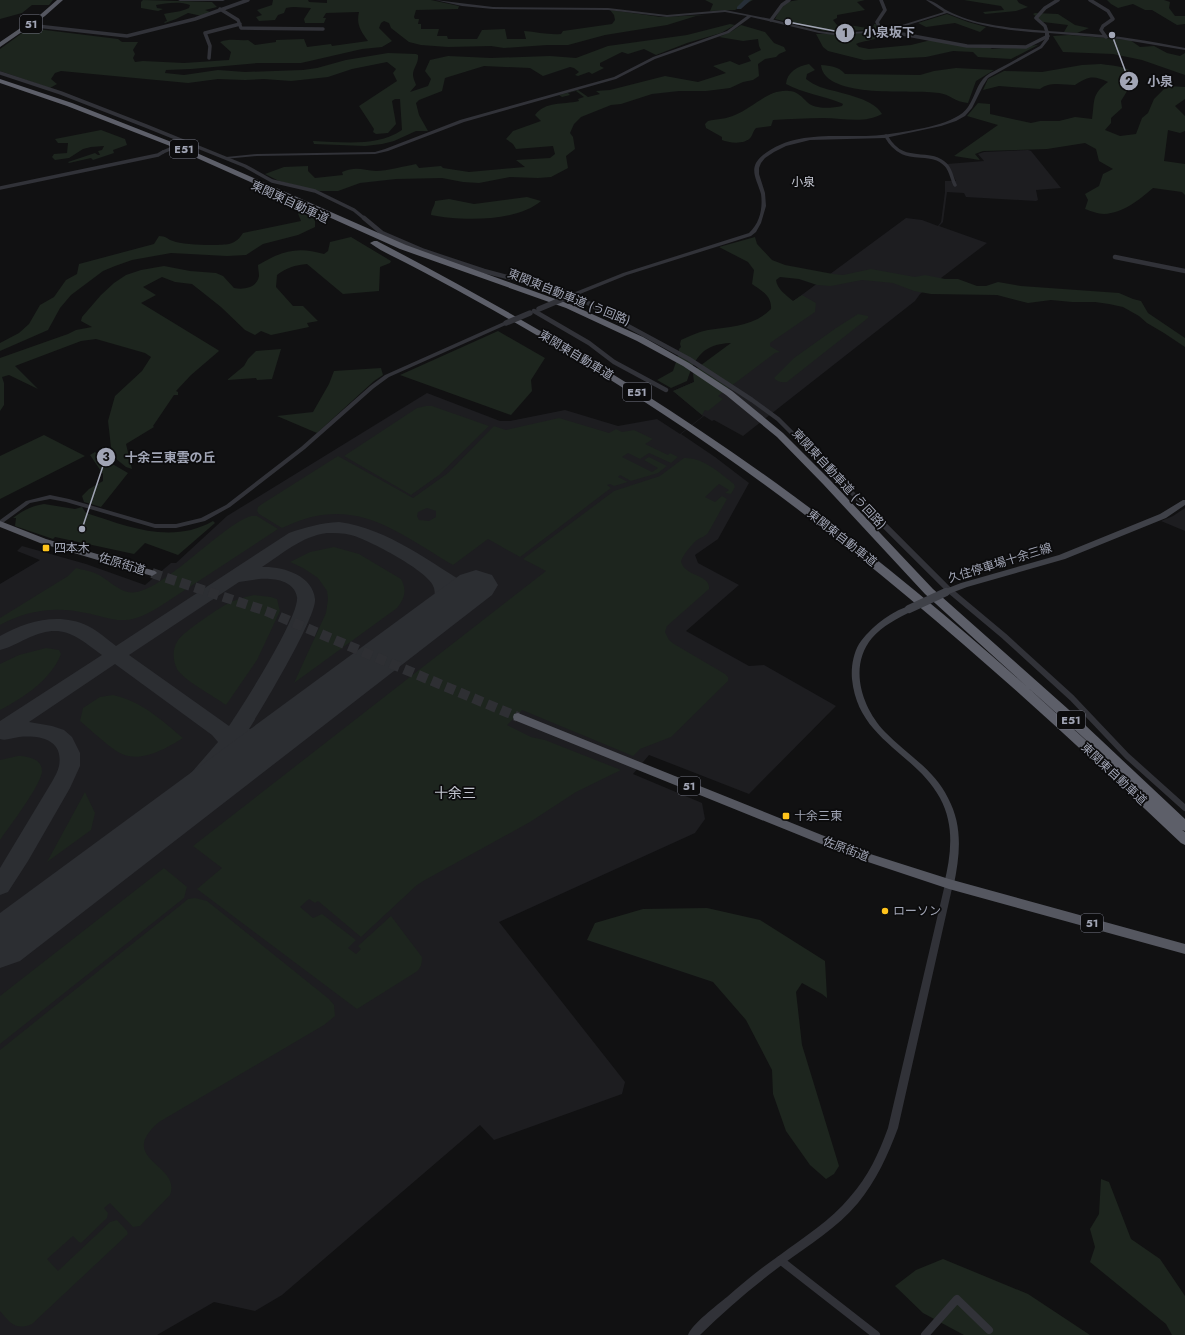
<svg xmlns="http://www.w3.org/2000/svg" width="1185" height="1335" font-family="Jost,'Noto Sans JP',sans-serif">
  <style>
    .built { fill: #1d1d20 }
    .green { fill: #1d251e; fill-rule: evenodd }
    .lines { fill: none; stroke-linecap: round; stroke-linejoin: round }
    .river { fill: #262e37; fill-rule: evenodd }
    .taxiway { fill: #2c2e32; fill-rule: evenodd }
    .runway { fill: #2c2e32; fill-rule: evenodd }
    .trunk-tunnel { stroke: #2e2f33; stroke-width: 10; stroke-dasharray: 10 5; stroke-linecap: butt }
    .minor-far3 { stroke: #313238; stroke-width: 3.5 }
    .minor-far2 { stroke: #313238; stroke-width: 4.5 }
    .minor-far1 { stroke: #313238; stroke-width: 6 }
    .minor { stroke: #313238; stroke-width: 8 }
    .tertiary { fill: #313238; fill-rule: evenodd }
    .secondary { fill: #3f4148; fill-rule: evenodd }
    .trunk { fill: #555760; fill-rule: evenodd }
    .motorway { fill: #5d5f69; fill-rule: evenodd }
    .minor-bridge { stroke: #313238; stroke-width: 3.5 }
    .tertiary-bridge { stroke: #313238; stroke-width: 5.5 }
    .secondary-bridge { stroke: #3f4148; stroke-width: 8 }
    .poi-dot { fill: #ffc41c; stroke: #0c0c0d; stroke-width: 1.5 }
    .labels { text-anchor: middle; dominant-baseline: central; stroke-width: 3.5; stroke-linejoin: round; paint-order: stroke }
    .shield { fill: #0c0c0d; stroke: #747783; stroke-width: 1 }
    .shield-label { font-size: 11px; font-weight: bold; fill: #a1a5b5 }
    .far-quarter-label { font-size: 12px; fill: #c2c5d0; stroke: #0c0c0d }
    .street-label { font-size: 12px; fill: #a1a5b5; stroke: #0c0c0d }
    .poi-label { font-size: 12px; fill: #a1a5b5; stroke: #0c0c0d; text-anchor: start }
    .quarter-label { font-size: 14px; fill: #c2c5d0; stroke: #0c0c0d }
    .leader { fill: none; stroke: #a1a5b5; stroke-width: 1.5 }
    .callout-dot { fill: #a1a5b5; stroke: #0c0c0d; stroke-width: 1.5 }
    .mark-label { font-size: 12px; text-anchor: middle; font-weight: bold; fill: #111 }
    .callout-label { font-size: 13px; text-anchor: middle; font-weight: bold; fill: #a1a5b5; stroke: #0c0c0d; stroke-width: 3.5; stroke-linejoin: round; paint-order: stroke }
  </style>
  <rect width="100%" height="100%" fill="#111112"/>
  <path class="built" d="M1028 150 1031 151 1061 188 1036 190 1038 200 1036 201 966 197 964 193 947 192 943 222 939 226 987 243 920 294 915 301 743 436 714 420 712 421 704 416 681 434 715 457 749 483 718 539 695 555 698 563 739 585 686 631 749 666 764 665 836 706 749 794 649 755 633 774 702 803 705 819 695 833 499 922 625 1082 622 1094 494 1140 480 1125 282 1295 255 1311 214 1302 157 1335H0V584L40 560 17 551 22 546 86 564 145 585 171 563H176L227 516 427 393 500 421H510L565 410 618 426 657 419 680 434 703 416 673 391 694 382 693 371 738 342 906 218 922 220 938 226 941 222 945 192V181H956L947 164 984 161 978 154 984 152Z
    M1185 508V531L1161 521 1173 516Z"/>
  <path class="green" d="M0 0H53L49 5H32L22 13 0 19Z
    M143 0 212 2 217 7 205 10 210 12 202 16 188 13 176 19 165 23 164 22 167 21 164 14C173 12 181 12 189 8L190 5C180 1 166 3 156 5L157 8 163 9 158 11 141 8V2Z
    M273 0H308L309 2 327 3V0H431L459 6 458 9 416 10 414 17 415 19H419L418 24H421V29H439L437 36H447L448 39H477L482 30 505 29 507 39H526L524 31C537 32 548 35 561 34L563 31 612 24 615 20 614 15 610 10 661 17 706 15 696 16 667 25 605 35 568 45H547L504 48 491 46 448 47 421 45 409 42 391 28 389 23 384 21 381 23 379 28 392 41 382 47 362 49 301 63H258L191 69 166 70 165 73 184 75 218 70 245 72 303 70 317 68 346 60 388 53 416 54 418 55C419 63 413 68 413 75 413 78 415 82 416 85L410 92 428 86 431 79 425 71 430 60 448 56 491 58 550 56 576 58 608 46 687 35 730 24 735 25 721 33 687 43 656 55 644 49 628 54 622 52 600 63V66L604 68 592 74 589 72 578 76 575 75 579 72 574 68 570 67 543 76 530 68 484 66 445 78 442 91 419 100 416 103 419 115 428 131H416L394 141 382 144 365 146 314 144 313 141C343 142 377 147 402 130L400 99H395L392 101 396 124 388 133 376 134 373 132 374 129 359 106 397 81 393 73 396 69 387 62 352 69 328 77 291 81 264 79 245 80 218 79 188 83 61 71 55 73 51 79 57 84 50 88 0 71V49L29 28 118 39 122 42H138L133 50 135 54 133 58 135 62 143 61 184 63 229 60 231 52 220 42C231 38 238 41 248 40L255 45 276 42V40L304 39 307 47 331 44 332 46 368 41C361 31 356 25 359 12H358L326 13 323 18H326L324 23H305L304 19 311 8C302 8 295 6 286 8L284 13 278 15 275 20 259 21 256 17 262 15 257 10 272 5Z
    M705 0H753L735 10 710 11 713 4Z
    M798 0H865L857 2 865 10 837 15V18L833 20 837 25C850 24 860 28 873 28L874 24H876L879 30 825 31 775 19 779 11 787 2Z
    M964 0H1017L1019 3 1028 7 1016 11 985 14 983 12 1004 10 1001 6Z
    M1107 0H1164L1170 2 1169 8 1175 16H1185V24L1177 25 1152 10H1145L1133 4 1118 8 1111 4Z
    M1035 13 1058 14 1075 25 1089 28 1077 33 1064 32 1068 25 1043 22 1033 14Z
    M947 14 968 22 986 27 980 32 955 23 926 27 918 23Z
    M741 25 765 32 774 43 784 47 786 51 779 54 776 57 765 59 758 64 759 76 753 80 743 82 730 88 706 91H679L652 94 621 104 611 105 581 117 574 124 570 133 573 137 575 149 566 156 568 168 551 177 538 178 510 177 479 183 463 182 442 178 396 179 360 183 338 191H319L279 181 265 174 284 167 308 166V171L315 178 343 175 342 172C356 166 363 170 376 171 387 171 405 166 416 164L419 168 441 166 443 168 469 172 525 167 516 160 550 158 555 154 553 146 516 149 513 144 506 139 513 131 541 121 535 115C546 101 562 105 579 101L578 99 584 97 576 91 568 93 570 95 562 97 559 95 578 90 588 97 600 94 596 91 610 90 665 76 698 82 726 73 713 66 730 61 739 65 751 61 748 56 761 50 759 46 758 39 743 41 719 37 732 31Z
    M876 33 879 36C872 42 864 40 856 44L859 47 869 49 911 45 935 39 962 45 987 46 992 49 1038 45 1011 59 978 57 973 52 953 51 926 57 864 60 828 51 823 47 816 34Z
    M1069 35 1130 40 1140 47 1154 46 1167 53 1180 56 1185 53V75L1142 60 1113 54 1063 52 1053 36Z
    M809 64 815 70 807 74 806 79C810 82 815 85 820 87 837 93 873 97 882 114 864 124 844 118 823 118 807 118 790 119 773 120L771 126 756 128C753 131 753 134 751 137 745 145 729 143 722 140V137L706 128 705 124 708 121C717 119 727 119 735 115 753 108 768 89 789 91 797 91 802 97 807 102 815 110 832 108 842 106L843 104 841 103C824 96 802 93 786 84 787 72 798 66 809 64Z
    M1101 64C1114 66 1128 66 1138 76L1136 85 1129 88 1121 101 1122 108 1111 118V123L1105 130 1120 136 1136 134 1142 118 1148 113 1154 99 1163 90 1168 86 1185 87V99L1175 106 1185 116V131L1180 133 1168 130 1164 161 1185 164V195L1182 192 1153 188C1139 200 1123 213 1104 214 1098 214 1091 211 1085 209L1088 200 1085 194 1099 186 1103 174 1113 169 1099 161 1096 149 1085 143 1047 149 983 151 975 154 980 160 954 156 998 125 967 116 978 103 990 104V114L1031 123 1040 121H1059L1075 117 1092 119C1095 100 1091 95 1108 82 1094 75 1088 76 1075 85 1063 85 1050 81 1040 89L999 86 983 90 988 79 1004 71 1042 72 1082 65Z
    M821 65C831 66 838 66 845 74L920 75 934 71 956 68 994 70 976 81 968 103C955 102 949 94 939 93 915 89 824 100 821 65Z
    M101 130 125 139 127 145 113 150 114 153 93 160 91 158 69 163 68 162 95 153 98 155H100L98 151 102 150 104 146 91 147 83 149 69 158 55 160 52 157 54 154 67 153 68 143H58L55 139Z
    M527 197 541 201C517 222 461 221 431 215 431 209 435 206 435 201L449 199 474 204Z
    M297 211 304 213 315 219V227L298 235 263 244 246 255 227 256 171 253 132 260 115 266 103 271 71 295 60 308 48 330 0 351V343L19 333 29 324 40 305 54 297 66 280 77 274 79 264 154 244 159 236C166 236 167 239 173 241 182 245 219 246 229 244 236 242 240 238 243 233L301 221Z
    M351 237 391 261 390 263 380 267 379 291 343 294 307 264C295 265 286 268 277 275L276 287 293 306H303L318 321 307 323 309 327 271 335 261 331 255 335 245 330 221 307 192 284 175 282 162 277 143 287 156 295 141 303 218 350 219 351 191 375 176 391 178 392V395H174L153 426 154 427 126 444 132 469 126 467 115 458 111 447 108 421 115 396 142 371 151 357 145 353 96 339 81 341 15 366 38 389 9 375 2 377 4 383V405L0 411V358L68 334 76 330 92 327 81 321 82 317 101 295 114 283 126 275 141 270 164 266 190 271 216 273 223 276 234 288C244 290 257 288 259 276 259 272 258 269 258 265 282 251 297 246 324 254L328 251 330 242Z
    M755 237 757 244 772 260 785 265 833 274 843 275 871 269 915 277 925 275 945 279H958L977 286H986L998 282 1021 286 1119 293 1133 299 1141 301 1148 313 1185 338V347L1164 333 1147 323 1139 316 1123 307 1109 304 1095 302H1072L1051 300 1028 303 997 295 931 294 914 291 893 283 862 280 831 286 817 285 799 279 780 277 776 280C777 289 786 295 793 301L802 295 816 303 815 312 770 343V346L780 352 775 353 718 396 723 399 708 411 705 410 702 415 673 391 694 382 693 371 731 343C703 344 695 357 687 381L671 388 657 380 673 371 679 353V349L681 347 680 344 681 340C690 336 698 332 708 330 731 326 753 327 771 309 772 296 762 291 752 284L754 270 748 262 719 247Z
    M858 314 868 316V318L787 382C782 383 777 382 774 378L794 358 836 328Z
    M498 331 545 358 531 380 532 391 511 415 400 375Z
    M281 349 272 379 257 380 256 378 227 380 244 366 248 359 256 351Z
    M381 368 383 375 374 381 317 433 277 416 313 412 329 384 334 371Z
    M426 406H432L489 426 439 475 411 495 344 456 417 408Z
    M559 418 609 433 616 429 622 432 634 430 653 439 645 444 668 455 670 453 678 457 671 463 649 453 640 459 628 453 622 457 652 472 658 468 644 460 649 457 667 466 658 473 631 481 620 475 618 477 628 482 614 486 610 484 607 485 611 488 520 557 488 539 453 565C394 530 353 493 282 528L259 514 257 511 258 507 262 504 338 456 413 498 448 473 494 426 506 430ZM427 508 436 511V517L429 521 419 520 417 516 418 512Z
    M44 435 85 456 0 499V456Z
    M95 452 102 458 128 473 101 507 84 502 82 496 89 489 103 481V474L90 455Z
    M684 458C703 457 720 473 734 484L735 487 731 494 725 493 729 490 719 484 705 497 715 502 722 496 727 499 708 533C705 537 701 537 697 540 691 545 684 554 681 561 684 577 711 574 709 589L667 626 665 632 669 640 674 644 725 674 728 677V681L671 737 640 749 633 756 522 710 507 725 531 737 545 740 621 770 576 792 530 822 425 880 417 885 361 937 318 901 315 903 309 899 300 907 313 918 322 914 356 940 348 948 356 954 361 949 358 946 391 916 422 957C422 964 421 968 416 972L357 1009 197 889 222 868 193 846 546 571 523 559 614 491 660 476Z
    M44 504 75 509 82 507 86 513C127 526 171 545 213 521L215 523 178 555 145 543 134 554 55 537 53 539 15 526 16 518H13C23 510 32 506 44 504Z
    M251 516H257L278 529 159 607C149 613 136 620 125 620 112 621 98 615 86 613 57 606 26 610 0 625V618L68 576 76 568C83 570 92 571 99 575 108 580 118 590 128 592 157 599 219 526 251 516Z
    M334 547 359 554 401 579C407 590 405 598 397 608L294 683 326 613 328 599 327 591 318 578 303 568 290 562 310 552Z
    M254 595 271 597 277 599 280 611 257 660 226 705C215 697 182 679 177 669 173 661 172 650 177 642 181 633 215 611 225 605 234 600 244 597 254 595Z
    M46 648 59 650 61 654C51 680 23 698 0 710V664L19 655Z
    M113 695C143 702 160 719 183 738 167 748 141 763 122 754 112 750 90 729 80 721L83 708 100 697Z
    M18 756C28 756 42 759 42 771 42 784 9 827 0 840V760Z
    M85 792 95 813 91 830 47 862Z
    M164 868 187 887 184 898 0 1044V996Z
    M195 898 207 901 329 999 334 1005 335 1016 324 1025 159 1122C115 1160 182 1164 170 1195L140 1226 133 1227 110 1203 104 1208 108 1213 107 1218 81 1243 79 1242 73 1236 47 1259 58 1271 110 1222 117 1220 127 1231 128 1234 32 1324C16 1331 10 1323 0 1311V1050L182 904 188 899Z
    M707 908 760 920 825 961 827 998 822 994 802 983 796 992 802 1045 839 1166 834 1174 826 1179 810 1165 786 1131 773 1094 772 1070 746 1020 713 982 587 940 595 923 643 909Z
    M1101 1179 1109 1182 1131 1239 1160 1259 1185 1296V1335H1172L1166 1324 1090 1262 1095 1247 1090 1229 1099 1214Z
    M943 1259 1028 1294 1090 1335H964L923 1313 895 1286 916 1270Z"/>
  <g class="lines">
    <path class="river" d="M744 0H751L741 9H737V7Z"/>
    <path class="taxiway" d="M339 522C389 529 431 563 473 588L476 592 473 596 467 598 453 592 451 605 440 620 434 622 428 620 425 616C430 607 437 600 434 588 431 572 367 539 351 535 343 533 335 533 327 533 302 536 282 554 262 567 282 566 313 575 315 599 317 617 261 710 249 729L264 727 287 721 294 723 297 728 294 733 264 742 239 743V759L227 783 122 864 114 867 106 864 103 858 106 852 178 798 176 793 179 787 218 742 212 735 115 664 29 722 52 726 64 730 72 737 80 753V766L70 788 28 861 8 892 0 895V868L53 780C55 776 58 771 59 766 64 739 39 735 19 737 12 738 6 741 0 739V721L102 655C74 634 61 622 26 639 17 643 9 648 0 650V636C27 621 59 612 88 626 98 631 107 639 116 646L289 533C306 527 321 523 339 522ZM259 579C273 578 294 580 297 597 300 616 242 707 229 726L129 655 239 582Z"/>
    <path class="runway" d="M476 570 492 575 498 585 492 595 20 961 0 968V913L460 575Z"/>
    <path class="trunk-tunnel" d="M152 573 266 611 518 717"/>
    <path class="minor-far3" d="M881 0 885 10 877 22 882 32
      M1090 0 1108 11 1113 19 1103 26 1101 30 1106 37
      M220 9 238 20 241 28 323 29
      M771 20 782 5 789 0
      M28 25 127 36 195 19 248 0
      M886 31 967 46 1026 47 1048 36
      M1047 32 1045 26 1036 18 1045 8 1058 0
      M209 58 210 46 205 33 240 24
      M0 73 61 93 146 126 245 166 272 181 315 191 354 210 365 219
      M886 136C904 168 928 147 946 165 951 170 952 179 955 185
      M0 188 158 155 163 152"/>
    <path class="minor-far2" d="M364 218 382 233 424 251 484 271 573 294 615 319 689 359 752 400 778 419 860 501
      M1115 257 1185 271
      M534 311 589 343 614 362 666 390"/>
    <path class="minor-far1" d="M859 500 949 590 1004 636 1072 698 1127 756 1185 808"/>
    <path class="minor" d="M780 1260 876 1335
      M925 1335 957 1299 989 1330"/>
    <path class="tertiary" d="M178 0H225L223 1H180Z
      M435 0 493 7 608 8 667 15 725 10 771 19 819 31 834 33 886 30 944 12 926 0C934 0 940 7 948 11 960 17 974 22 988 24 1018 30 1049 31 1079 33 1115 35 1150 41 1185 48V50L1119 39 1049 33V39L1042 48 988 78 983 86 972 108 965 116 956 121 941 126 885 138 810 140 786 146 774 152 765 158 761 163 759 168V174L765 193 766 206 761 223 756 232 751 236 627 275 570 298 568 297V295L623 273 749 233C760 223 763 208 761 194 757 179 747 168 763 155 801 125 852 142 896 133 915 130 957 124 968 107 975 97 977 83 986 76 991 72 997 70 1002 67 1015 60 1027 53 1040 46L1045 39V33C1011 31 978 27 947 13L886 32 834 35 819 33 751 17 729 33 655 59 616 79 464 122 388 151 375 154 257 156 224 159V157H226L257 154 375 152 385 149 460 120 614 77 653 57 727 31 747 16 725 12 667 17 608 10 493 9 462 6Z
      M506 321 508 322V324L389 377 374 388 305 449 230 507 205 521 176 528H155L66 502 50 499 30 503 0 525V520L26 501 50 495 69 499 155 524H176L201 518 226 505 301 447 370 386 385 375Z
      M949 881 952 882 953 884 898 1128C888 1155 876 1181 858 1203 837 1228 809 1245 783 1264 754 1286 726 1309 700 1335H688C692 1324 717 1305 727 1297 744 1282 761 1268 780 1255 804 1237 830 1221 850 1197 868 1177 879 1153 888 1128L945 884 946 882Z"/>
    <path class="secondary" d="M1183 500H1185V505L1166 518 1065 559 967 587 946 595 942 592 943 590 961 583 1059 555 1160 514Z
      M909 606 912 607 913 609 912 611C898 618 882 626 872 638 848 667 862 708 885 732 907 755 934 769 948 798 963 826 960 854 954 884L952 887 949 888 946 887 944 884C951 855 955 826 940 798 915 752 858 740 852 679 851 668 853 654 859 644 870 628 890 612 909 606Z"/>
    <path class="trunk" d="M57 0H63L45 16 0 47V42L41 14Z
      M0 521 46 539 155 571 157 573 152 576 40 543 0 527Z
      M518 713 864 852 949 879 1185 944V954L949 889 856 858 514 720 513 717 514 714Z"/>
    <path class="motorway" d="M0 79 72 103 174 143 406 245 572 305 643 337 689 363 732 391 783 433 830 480 933 589 1068 709 1185 819V831L1182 830 1185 832V845L1181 843C1016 687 851 537 660 412 600 372 537 334 473 299 452 287 431 276 410 265 397 258 382 252 370 243L374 241H377C515 313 650 392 776 483 899 572 1013 672 1124 775L925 594 823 484 777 437 726 395 683 366 637 341 566 308 400 249 170 146 67 106 0 83Z"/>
    <path class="minor-bridge" d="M163 152 184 143"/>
    <path class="tertiary-bridge" d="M539 309 570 296
      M506 323 530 313"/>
    <path class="secondary-bridge" d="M909 609 946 592"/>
  </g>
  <g class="poi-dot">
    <rect x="42" y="544" width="8" height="8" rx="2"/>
    <rect x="782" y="812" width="8" height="8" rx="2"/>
    <circle cx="885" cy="911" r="4"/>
  </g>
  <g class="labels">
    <g class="shield">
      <rect x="20" y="15" width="22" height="18" rx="3"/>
      <rect x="170" y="140" width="28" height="18" rx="3"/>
      <rect x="623" y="383" width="28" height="18" rx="3"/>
      <rect x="1057" y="711" width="28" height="18" rx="3"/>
      <rect x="678" y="777" width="22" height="18" rx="3"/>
      <rect x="1081" y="914" width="22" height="18" rx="3"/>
    </g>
    <g class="shield-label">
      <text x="31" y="24">51</text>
      <text x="184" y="149">E51</text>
      <text x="637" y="392">E51</text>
      <text x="1071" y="720">E51</text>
      <text x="689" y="786">51</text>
      <text x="1092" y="923">51</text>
    </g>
    <g class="far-quarter-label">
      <text x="803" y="182">小泉</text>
    </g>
    <g class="street-label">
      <text transform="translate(290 202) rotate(25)">東関東自動車道</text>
      <text transform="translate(569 297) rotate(22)">東関東自動車道 (う回路)</text>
      <text transform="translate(576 355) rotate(31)">東関東自動車道</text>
      <text transform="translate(839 479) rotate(47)">東関東自動車道 (う回路)</text>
      <text transform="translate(842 538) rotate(38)">東関東自動車道</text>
      <text transform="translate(1000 563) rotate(-17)">久住停車場十余三線</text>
      <text transform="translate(122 564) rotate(17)">佐原街道</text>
      <text transform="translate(1114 774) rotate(43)">東関東自動車道</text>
      <text transform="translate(846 849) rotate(21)">佐原街道</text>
    </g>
    <g class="poi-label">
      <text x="54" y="548">四本木</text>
      <text x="794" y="816">十余三東</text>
      <text x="893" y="911">ローソン</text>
    </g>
    <g class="quarter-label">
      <text x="455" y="793">十余三</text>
    </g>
  </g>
  <path class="leader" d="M788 22L845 33M1112 35L1129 81M82 529L106 457"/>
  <g class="callout-dot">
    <circle cx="788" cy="22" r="4"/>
    <circle cx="1112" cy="35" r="4"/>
    <circle cx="82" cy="529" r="4"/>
    <circle cx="845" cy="33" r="10"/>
    <circle cx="1129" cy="81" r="10"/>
    <circle cx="106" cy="457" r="10"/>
  </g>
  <g class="mark-label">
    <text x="845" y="37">1</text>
    <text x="1129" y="85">2</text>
    <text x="106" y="461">3</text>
  </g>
  <g class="callout-label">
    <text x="889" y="37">小泉坂下</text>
    <text x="1160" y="86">小泉</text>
    <text x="170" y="462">十余三東雲の丘</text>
  </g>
</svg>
